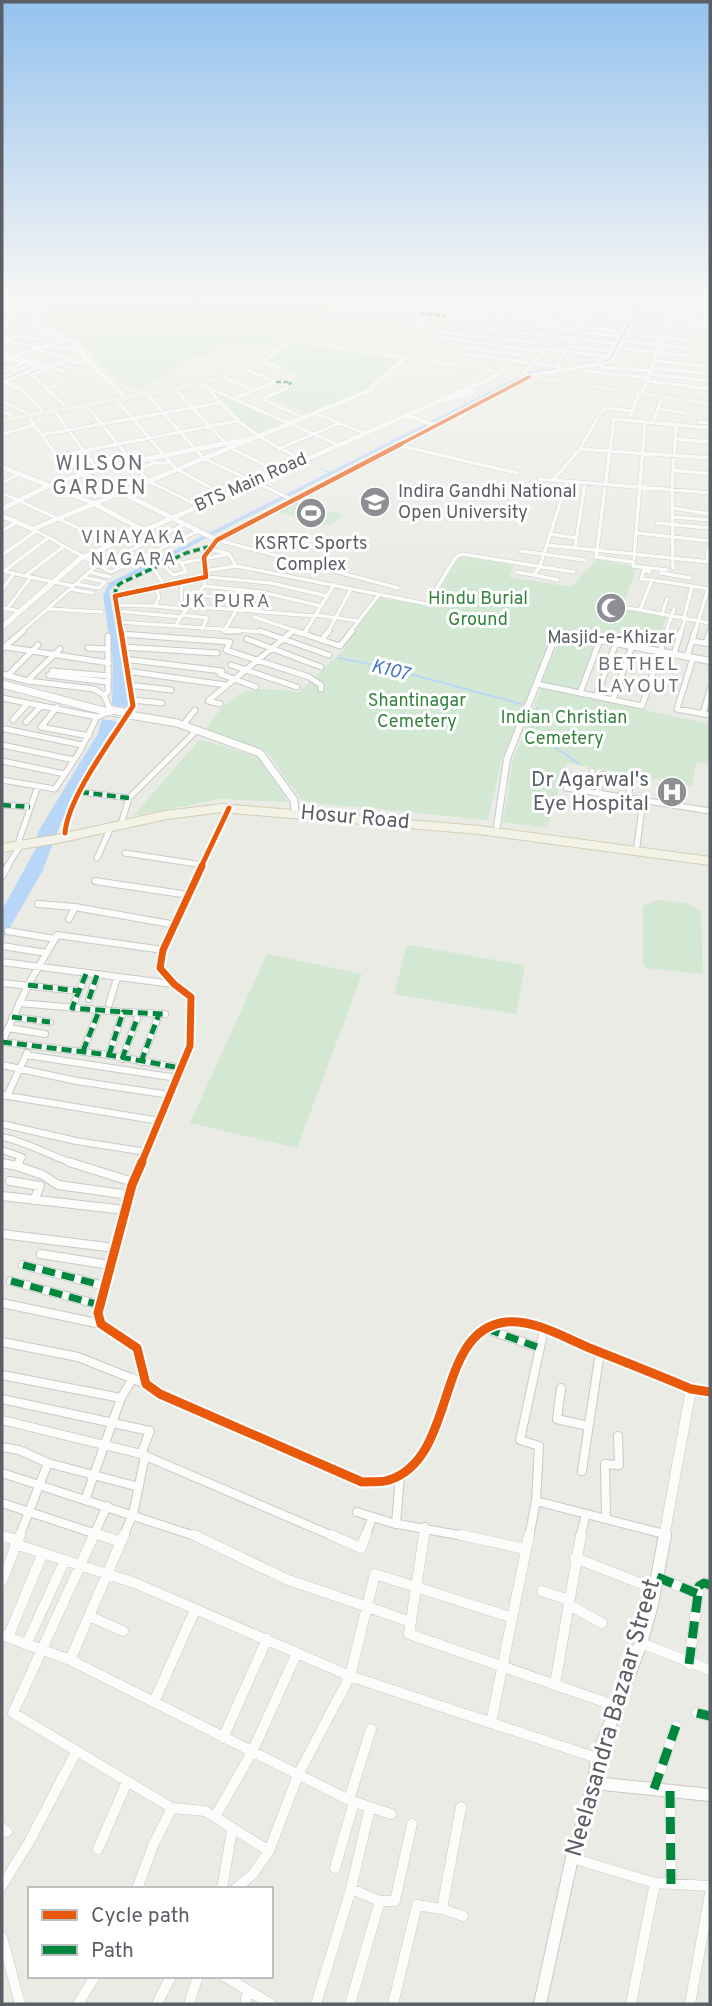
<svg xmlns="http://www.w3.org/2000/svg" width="712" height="2006" font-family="Overpass,sans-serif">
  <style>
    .green { fill: #d3e8d3 }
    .water { fill: #b8d7f8 }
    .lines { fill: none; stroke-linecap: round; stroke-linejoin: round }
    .stream { stroke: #b8d7f8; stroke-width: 2 }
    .minor-far4-casing { stroke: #c8c9c8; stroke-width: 4.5 }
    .minor-far3-casing { stroke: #c8c9c8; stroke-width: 7 }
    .minor-far2-casing { stroke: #c8c9c8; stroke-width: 8 }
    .minor-far1-casing { stroke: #c8c9c8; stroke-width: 10 }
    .minor-casing { stroke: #c8c9c8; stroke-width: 11 }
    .tertiary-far5-casing { stroke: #c8c9c8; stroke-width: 5 }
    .tertiary-far4-casing { stroke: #c8c9c8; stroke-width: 6 }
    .tertiary-far3-casing { stroke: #c8c9c8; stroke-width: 8 }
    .tertiary-far2-casing { stroke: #c8c9c8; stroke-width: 10 }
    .tertiary-far1-casing { stroke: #c8c9c8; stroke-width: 11 }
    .tertiary-casing { stroke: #c8c9c8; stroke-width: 14 }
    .secondary-far2-casing { stroke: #c8c9c8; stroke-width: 5 }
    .secondary-far1-casing { stroke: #c8c9c8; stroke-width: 6 }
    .secondary-casing { stroke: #c8c9c8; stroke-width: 9 }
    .primary-far1-casing { stroke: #d3ceb3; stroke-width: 6 }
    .primary-casing { stroke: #d3ceb3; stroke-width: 10 }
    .minor-far4 { stroke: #fcfcfb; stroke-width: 3.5 }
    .minor-far3 { stroke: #fcfcfb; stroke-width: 5 }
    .minor-far2 { stroke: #fcfcfb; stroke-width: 6 }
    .minor-far1 { stroke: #fcfcfb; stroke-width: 8 }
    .minor { stroke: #fcfcfb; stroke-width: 10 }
    .tertiary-far5 { stroke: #fcfcfb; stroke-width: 4.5 }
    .tertiary-far4 { stroke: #fcfcfb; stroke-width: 5 }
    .tertiary-far3 { stroke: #fcfcfb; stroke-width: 6 }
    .tertiary-far2 { stroke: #fcfcfb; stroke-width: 8 }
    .tertiary-far1 { stroke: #fcfcfb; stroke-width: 10 }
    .tertiary { stroke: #fcfcfb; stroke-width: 12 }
    .secondary-far2 { stroke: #fcfcfb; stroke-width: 4.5 }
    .secondary-far1 { stroke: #fcfcfb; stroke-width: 5 }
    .secondary { stroke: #fcfcfb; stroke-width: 7 }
    .primary-far1 { stroke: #f3f2e7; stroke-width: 5 }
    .primary { stroke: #f3f2e7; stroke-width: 8 }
    .secondary-bridge-casing { stroke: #c8c9c8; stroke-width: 9; stroke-linecap: butt }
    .secondary-bridge { stroke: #fcfcfb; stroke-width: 7 }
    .quiet-far5 { stroke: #00873e; stroke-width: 2.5; stroke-dasharray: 5 2.5; stroke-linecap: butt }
    .quiet-far4 { stroke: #00873e; stroke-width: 3.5; stroke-dasharray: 7 3.5; stroke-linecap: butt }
    .quiet-far3 { stroke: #00873e; stroke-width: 4.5; stroke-dasharray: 9 4.5; stroke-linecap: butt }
    .quiet-far2 { stroke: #00873e; stroke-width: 5; stroke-dasharray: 10 5; stroke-linecap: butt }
    .quiet-far1 { stroke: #00873e; stroke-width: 7; stroke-dasharray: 13 7; stroke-linecap: butt }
    .quiet { stroke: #00873e; stroke-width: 9; stroke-dasharray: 17 9; stroke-linecap: butt }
    .cycleway-far4-casing { stroke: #fff; stroke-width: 6 }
    .cycleway-far3-casing { stroke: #fff; stroke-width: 7 }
    .cycleway-far2-casing { stroke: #fff; stroke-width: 9 }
    .cycleway-far1-casing { stroke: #fff; stroke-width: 11 }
    .cycleway-casing { stroke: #fff; stroke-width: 13 }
    .cycleway-far4 { stroke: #e8590c; stroke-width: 3.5 }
    .cycleway-far3 { stroke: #e8590c; stroke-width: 4.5 }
    .cycleway-far2 { stroke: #e8590c; stroke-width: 5 }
    .cycleway-far1 { stroke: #e8590c; stroke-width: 7 }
    .cycleway { stroke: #e8590c; stroke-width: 9 }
    .labels { text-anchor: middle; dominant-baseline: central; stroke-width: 6; stroke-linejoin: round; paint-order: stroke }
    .far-street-label { font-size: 18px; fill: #5b5e64; stroke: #fff }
    .far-poi-label { font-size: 18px; fill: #5b5e64; stroke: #fff }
    .far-park-label { font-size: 18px; fill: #34833f; stroke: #fff }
    .far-neighbourhood-label { font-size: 19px; letter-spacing: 2px; fill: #6c7076; stroke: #fff }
    .far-water-label { font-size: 19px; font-style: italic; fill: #4476c4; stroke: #fff }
    .far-quarter-label { font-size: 21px; letter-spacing: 2px; fill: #6c7076; stroke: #fff }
    .poi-label { font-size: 21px; fill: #5b5e64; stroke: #fff; text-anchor: end }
    .street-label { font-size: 21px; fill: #5b5e64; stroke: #fff }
    .near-street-label { font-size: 24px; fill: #5b5e64; stroke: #fff }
  </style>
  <rect width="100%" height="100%" fill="#ebebe6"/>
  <path class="green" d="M51 297H337L296 331 274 337 279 345 276 348 226 342 207 356 193 357 138 390 108 373 82 342 40 321Z
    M307 345 399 359 364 391 307 413 270 399 291 388 296 372 264 363 289 347Z
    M216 393 286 423 255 435Z
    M296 502 344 515 330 526 276 512Z
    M464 554 514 565 509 577 571 587 597 559 637 567 622 608 667 616 656 648 556 628 502 759 488 820 303 802 267 752 206 729C235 686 249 686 299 692L345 648 343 644 378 598 429 606 458 559Z
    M561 636 597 643 578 691 541 684Z
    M541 688 710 724V764L696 762 692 786 567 763 547 828 503 822 513 760Z
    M200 739 260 758 288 802 221 799 133 816Z
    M657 900 687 903 701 912 703 974 646 968 643 964V906Z
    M407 945 525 965 516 1014 394 994Z
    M267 954 362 974 297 1148 190 1123Z"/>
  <path class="water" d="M643 297H646L611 360 565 370 532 373 521 378 115 585 109 591 130 708 112 705 113 663 103 596 109 583 328 473 318 467 330 472 530 371 562 368 608 359Z
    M102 719 121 722 62 820 42 872 2 941V910L36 848 38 832 98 733Z"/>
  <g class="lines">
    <path class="stream" d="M339 658 384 667 521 704
      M537 708 532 731 579 764"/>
    <g class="minor-far4-casing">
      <path id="minor-far4" d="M462 297 531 304
        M540 297 595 303
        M2 298 14 297
        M645 301 670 304
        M596 302 634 306
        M456 304 624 324
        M688 304 710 306
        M525 307 710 329
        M642 308 668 311
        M2 309 21 301
        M16 309H32
        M669 309 710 312
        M450 310 581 324
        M591 310 630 314
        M420 313 445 316
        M668 313 710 317
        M587 316 600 297 638 301
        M444 317 577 330
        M667 318 710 322
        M2 322H8L25 297
        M437 324 614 343
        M412 326 433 328
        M579 327 620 331
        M431 331 548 344
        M664 331 689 334
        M576 332 618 336
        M628 334 688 340
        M427 335 543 352
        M624 341 687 348
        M6 342 15 336 41 339 52 331
        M2 345 6 342 37 347
        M45 346 85 350
        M568 346 611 351
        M474 347 467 348 520 355
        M621 348 691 356
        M34 349 70 359 51 366
        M540 349 606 356
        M2 353 63 371
        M464 354 560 367
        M8 358 46 369 32 375 64 405
        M2 361 65 339
        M66 361 75 363 86 359
        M596 361 608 357 640 297
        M655 361 710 367
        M263 362 280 368
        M58 363 69 368
        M2 366 17 370
        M557 366 573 337
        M601 367 651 371
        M652 368 710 374
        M244 369 276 382
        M583 371 649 378
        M2 373 24 363
        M524 373 543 352
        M651 374 710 381
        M533 375 611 362 648 297
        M4 377 54 354
        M222 377 254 391
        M648 381 710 389
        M2 382 21 389 41 409
        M4 382 38 367
        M200 384 338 445
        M45 389 62 383
        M175 389 230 448 278 471
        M210 390C235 424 266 443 304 460
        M642 392 663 338 672 297
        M146 393 203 458 293 500
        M116 399 176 469 225 495
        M233 399 276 382 290 381 287 388 262 399 304 418
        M2 401 25 412
        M85 404 148 481 199 506
        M53 409 97 469
        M658 409 685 413
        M2 411 12 416
        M315 413 364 433
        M601 413 605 408 632 411
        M631 415 639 393
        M28 416 57 456 237 421
        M653 422 662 397
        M698 422 710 423
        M2 434 34 425
        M41 435 218 403
        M675 439 710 442
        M397 445 517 473
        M278 449 340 423
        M580 449 710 458
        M150 458 154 463H170
        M138 469 154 463
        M673 470 710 474
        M539 479 710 493
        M553 480 580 449 597 419
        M2 483 19 474
        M2 493 113 544
        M673 508 710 514
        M673 517 710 520
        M657 523 710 528
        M33 529 111 572 198 531
        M2 531 17 522
        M637 533 710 541
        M550 534 576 538
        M546 545 710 562
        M207 548 229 554 236 566
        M575 548 585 483
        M520 551 585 560
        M2 555 36 531
        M634 559 645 422
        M707 561 708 549
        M182 563 229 554
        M163 565 173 575 186 572 181 562H173
        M673 568 672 490 676 425
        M154 569 165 586
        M667 570 633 566V562L596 557 614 419 710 428
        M2 571 73 586
        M4 571 48 538
        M204 571 236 566 427 604 456 557 462 554 574 572
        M89 572 110 577
        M516 572 534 575
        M650 572 644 570 641 579 652 580
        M661 573 690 578
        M25 576 63 547
        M83 577 105 582
        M558 580 534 575 540 566 567 482
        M76 584 99 588 105 582
        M204 586 261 592 321 606
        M70 589 93 593
        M710 589 652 580 640 610 710 623
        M2 590 14 573
        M197 595 254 600 258 592
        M115 596 116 587 121 583 186 553 208 547
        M181 600 182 583
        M116 605 155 606 159 597 156 588
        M155 606 187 609
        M189 606 315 616
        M2 608 20 611
        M627 608 640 610
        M7 609 31 577
        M48 609 102 612
        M117 611 181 617
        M662 614 667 599
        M182 615 204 586 206 577 271 583 327 596
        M316 615 359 621
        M254 617 299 632
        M684 618 692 586
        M118 622 265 632
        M175 627 182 615 207 618 202 629
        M224 631 237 609
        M21 632 95 567 183 525
        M121 632 115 596 206 577 204 557 217 540 398 588
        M291 632 294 630
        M305 632 334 585
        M328 632 351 589
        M350 632 378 596
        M666 632 674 609
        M681 632 685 619
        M695 632 708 589"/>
    </g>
    <g class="minor-far3-casing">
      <path id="minor-far3" d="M225 631H239
        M260 631 329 655
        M294 631 304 634 306 631
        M121 634 230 642 226 650 309 677 321 685V689
        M304 634 340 646 352 631
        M247 639 321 667
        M321 640 329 631
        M693 641 710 644
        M706 643 710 631
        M6 647 109 663
        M123 647 217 653
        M88 648 107 649
        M2 649 23 631
        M674 654 681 631
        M687 657 695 631
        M693 658 677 709 710 715
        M124 659 222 671 220 674 256 687
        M231 665 297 687
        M52 671 109 676
        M126 671 226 685
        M2 674 28 681 94 689 104 695 109 707
        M49 675 108 682
        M7 676 38 645
        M27 681 60 649
        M537 684 642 706 667 631
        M129 685 171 690
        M580 693 600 640
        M104 695 108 692V636
        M596 697 616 643
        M2 698 97 717 109 712
        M132 700 162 703
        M613 700 632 646
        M220 704 208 701 293 631
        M57 707 41 727 89 736
        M703 714 710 689
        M13 720 27 704
        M26 722 41 706
        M183 725 195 710
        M5 729 82 745
        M2 745 74 760
        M2 761 65 774
        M2 780 55 789 80 751 97 717
        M566 788 710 811
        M587 791 592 771
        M80 792 129 798
        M598 793 603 774
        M628 798 632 774
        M2 805 30 807
        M122 821 129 798 197 730
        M65 833C68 797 113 738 133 706L121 631
        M19 840 38 786
        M637 846 643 800
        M125 853 203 865
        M97 858 111 827
        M7 867 20 846"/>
    </g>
    <g class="minor-far2-casing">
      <path id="minor-far2" d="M2 876 8 866
        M95 881 189 895
        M38 904 75 907 176 925
        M69 919 75 907
        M8 931 55 939
        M2 946 47 953
        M2 962 173 984
        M2 983 79 991
        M89 999 97 975
        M19 1003 123 1012
        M109 1004 117 978
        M72 1008 86 974
        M12 1017 50 1022
        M8 1028 45 1034
        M2 1042 28 985 57 935 163 950
        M2 1042 109 1055 181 1068
        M83 1051 99 1011
        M26 1055 177 1078
        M109 1055 123 1012 165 1014
        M122 1059 137 1019
        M141 1062 159 1014
        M2 1065 77 1081 170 1095
        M2 1095 160 1121
        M7 1096 27 1053
        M2 1124 76 1141 147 1152
        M2 1137C28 1142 50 1156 75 1164
        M2 1150 22 1157 18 1164
        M2 1163 5 1164"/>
    </g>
    <g class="minor-far1-casing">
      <path id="minor-far1" d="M69 1162 133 1182
        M2 1163 17 1166 19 1162
        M17 1166 43 1175 58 1185 130 1195
        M10 1181 40 1186 34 1200
        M2 1196 125 1210
        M2 1234 115 1248
        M41 1254 110 1265
        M23 1265 105 1286
        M11 1281 100 1305
        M2 1303 101 1324
        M486 1329 540 1348
        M2 1342 78 1357 146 1384
        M2 1375 121 1398
        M561 1388 557 1419 588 1426
        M2 1399 150 1431 141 1454
        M2 1420 141 1454 335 1537
        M2 1447 19 1450 48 1463 139 1487
        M582 1471 600 1352
        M2 1473 198 1537
        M85 1500 121 1398 133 1378
        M536 1501 664 1534
        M2 1503 105 1537
        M357 1512 392 1523 469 1537
        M606 1519 605 1464 619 1465 618 1436
        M396 1524 400 1475
        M2 1536 5 1537
        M19 1537 48 1463
        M93 1537 107 1506
        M123 1537 133 1514 145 1456
        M365 1537 372 1518
        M424 1537 425 1527
        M529 1537 536 1501 539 1446 520 1440 544 1329
        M580 1537 586 1514"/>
    </g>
    <g class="minor-casing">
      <path id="minor" d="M94 1535 13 1713 172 1808
        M100 1535 121 1542
        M194 1535 286 1579 411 1622
        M331 1535 361 1548 366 1535
        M424 1535 409 1634 616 1706
        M461 1535 525 1549
        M2 1536 17 1540
        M15 1544 135 1583 350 1676 597 1758
        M575 1558 655 1589
        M657 1577 698 1594
        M2 1581 20 1535
        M542 1591 569 1600
        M569 1605 602 1623
        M89 1616 123 1631
        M2 1635 70 1660 349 1800 391 1814
        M8 1637 43 1553
        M27 1643 65 1560
        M641 1643 710 1670
        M70 1660 124 1535
        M689 1664 699 1586 704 1583 710 1585
        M555 1684 581 1535
        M154 1702 195 1610
        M697 1713 710 1716
        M491 1723 529 1535
        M223 1738 267 1639
        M654 1789 676 1726
        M670 1791 671 1884
        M349 1800 371 1729
        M215 1817 269 1851
        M2 1828 7 1832
        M98 1849 127 1782
        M572 1858 655 1883 710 1886
        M335 1868 354 1802
        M2 1886 29 1842 76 1752
        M137 1889 154 1843 172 1808 205 1811 215 1817 252 1752 297 1653
        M222 1889 232 1830
        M235 1889 253 1874 269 1851 298 1775 350 1676 375 1574 510 1617
        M351 1889 380 1901
        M442 1909 463 1916
        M2 1937 20 2004
        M224 1976 271 2004
        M78 2004 95 1976
        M157 2004 171 1976
        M189 2004 198 1976
        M245 2004 248 1991
        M316 2004 351 1889 370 1807
        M350 2004 380 1901H395L412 1824
        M393 2004 417 1905 442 1909 461 1807
        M631 2004 655 1883
        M690 2004 710 1894"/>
    </g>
    <g class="tertiary-far5-casing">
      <path id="tertiary-far5" d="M447 400 474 391
        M406 415 437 426
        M214 446 253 438
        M337 446 494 377 503 370
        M397 446 529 377"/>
    </g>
    <g class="tertiary-far4-casing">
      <path id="tertiary-far4" d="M82 473 217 540 401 444
        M93 503 143 530
        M2 509 48 486 97 469 222 444
        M2 627 81 558 341 444
        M557 632H559"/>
    </g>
    <g class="tertiary-far3-casing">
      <path id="tertiary-far3" d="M497 826 507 759 557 632 710 661
        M201 867 229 808"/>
    </g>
    <g class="tertiary-far2-casing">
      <path id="tertiary-far2" d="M141 1164 190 1046 191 997 174 984 160 968 163 950 202 866"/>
    </g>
    <g class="tertiary-far1-casing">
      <path id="tertiary-far1" d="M142 1162 132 1185 98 1313 101 1324 137 1348 146 1384 160 1394 362 1482C370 1481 380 1483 389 1480 458 1458 434 1330 506 1322 535 1319 567 1339 592 1349 625 1362 658 1375 691 1389L710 1392
        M664 1537 691 1389"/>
    </g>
    <g class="tertiary-casing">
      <path id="tertiary" d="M594 1783 710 1795
        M540 2004 572 1858 594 1783 597 1758 641 1643 652 1604 665 1535"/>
    </g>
    <g class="secondary-far2-casing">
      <path id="secondary-far2" d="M46 297 34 320 35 325 75 343 96 370 125 397
        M235 446 368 391 406 357"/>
    </g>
    <g class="secondary-far1-casing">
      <path id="secondary-far1" d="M2 467 93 503
        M2 516 33 529 239 444"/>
    </g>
    <g class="secondary-casing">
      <path id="secondary" d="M2 684 100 710 177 723 260 753 294 800 295 812"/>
    </g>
    <g class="primary-far1-casing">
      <path id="primary-far1" d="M288 336 297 333 340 297
        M297 341 710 404
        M406 357 462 297
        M121 386 140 392
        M2 420 202 384 263 362 289 342"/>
    </g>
    <g class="primary-casing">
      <path id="primary" d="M2 848 57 839 166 815 222 808 479 830 710 861"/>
    </g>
    <use href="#minor-far4" class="minor-far4"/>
    <use href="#minor-far3" class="minor-far3"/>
    <use href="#minor-far2" class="minor-far2"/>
    <use href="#minor-far1" class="minor-far1"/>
    <use href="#minor" class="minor"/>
    <use href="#tertiary-far5" class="tertiary-far5"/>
    <use href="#tertiary-far4" class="tertiary-far4"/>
    <use href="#tertiary-far3" class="tertiary-far3"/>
    <use href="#tertiary-far2" class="tertiary-far2"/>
    <use href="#tertiary-far1" class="tertiary-far1"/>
    <use href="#tertiary" class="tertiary"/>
    <use href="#secondary-far2" class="secondary-far2"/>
    <use href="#secondary-far1" class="secondary-far1"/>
    <use href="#secondary" class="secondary"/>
    <use href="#primary-far1" class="primary-far1"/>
    <use href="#primary" class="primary"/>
    <g class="secondary-bridge-casing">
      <path id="secondary-bridge" d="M112 710 129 713"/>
    </g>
    <use href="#secondary-bridge" class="secondary-bridge"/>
    <path class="quiet-far5" d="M195 299 198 297
      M420 313 445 316
      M276 382H291L289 385"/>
    <path class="quiet-far4" d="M115 596 116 587 121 583 186 553 208 547"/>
    <path class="quiet-far3" d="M80 792 129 798
      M2 805 30 807"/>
    <path class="quiet-far2" d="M86 974 72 1008 123 1012
      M28 985 79 991
      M89 999 97 975
      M12 1017 50 1022
      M2 1042 109 1055 181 1068
      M83 1051 99 1011
      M109 1055 123 1012 165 1014
      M122 1059 137 1019
      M141 1062 159 1014"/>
    <path class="quiet-far1" d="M23 1265 105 1286
      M11 1281 100 1305
      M487 1329 540 1348"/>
    <path class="quiet" d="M657 1577 698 1594
      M689 1664 699 1586 704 1583 710 1585
      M697 1713 710 1716
      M654 1789 676 1726
      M670 1791 671 1884"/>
    <g class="cycleway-far4-casing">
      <path id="cycleway-far4" d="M397 446 529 377"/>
    </g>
    <g class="cycleway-far3-casing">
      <path id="cycleway-far3" d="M121 632 115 596 206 577 204 557 217 540 401 444"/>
    </g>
    <g class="cycleway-far2-casing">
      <path id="cycleway-far2" d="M65 833C68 797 113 738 133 706L121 631
        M201 867 229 808"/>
    </g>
    <g class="cycleway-far1-casing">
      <path id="cycleway-far1" d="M141 1164 190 1046 191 997 174 984 160 968 163 950 202 866"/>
    </g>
    <g class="cycleway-casing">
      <path id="cycleway" d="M142 1162 132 1185 98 1313 101 1324 137 1348 146 1384 160 1394 362 1482C370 1481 380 1483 389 1480 458 1458 434 1330 506 1322 535 1319 567 1339 592 1349 625 1362 658 1375 691 1389L710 1392"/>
    </g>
    <use href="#cycleway-far4" class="cycleway-far4"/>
    <use href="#cycleway-far3" class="cycleway-far3"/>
    <use href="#cycleway-far2" class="cycleway-far2"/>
    <use href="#cycleway-far1" class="cycleway-far1"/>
    <use href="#cycleway" class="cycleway"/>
  </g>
  <linearGradient id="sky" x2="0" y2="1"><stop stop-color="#95c2ee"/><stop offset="0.51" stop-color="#f6f6f4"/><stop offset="1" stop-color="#f6f6f4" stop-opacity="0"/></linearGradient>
  <rect width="712" height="578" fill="url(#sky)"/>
  <defs>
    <g id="university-disc" transform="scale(1.575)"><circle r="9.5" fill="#8d8f92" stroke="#fff"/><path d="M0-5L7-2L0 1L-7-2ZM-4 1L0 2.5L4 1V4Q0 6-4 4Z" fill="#fff"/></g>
    <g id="stadium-disc" transform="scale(1.575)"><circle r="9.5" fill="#8d8f92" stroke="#fff"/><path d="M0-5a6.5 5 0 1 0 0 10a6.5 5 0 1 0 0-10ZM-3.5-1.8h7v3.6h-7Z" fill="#fff"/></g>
    <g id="mosque-disc" transform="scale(1.575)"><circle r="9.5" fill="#8d8f92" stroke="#fff"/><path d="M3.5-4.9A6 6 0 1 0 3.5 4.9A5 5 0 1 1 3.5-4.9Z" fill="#fff"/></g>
    <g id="hospital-disc" transform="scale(1.575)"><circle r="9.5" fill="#8d8f92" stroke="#fff"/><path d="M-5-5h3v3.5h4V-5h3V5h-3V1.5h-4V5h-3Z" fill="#fff"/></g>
  </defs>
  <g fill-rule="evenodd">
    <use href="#university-disc" x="375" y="502"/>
    <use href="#stadium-disc" x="311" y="513"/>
    <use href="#mosque-disc" x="611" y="608"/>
    <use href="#hospital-disc" x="672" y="792"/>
  </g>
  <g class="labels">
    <g class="far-street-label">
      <text transform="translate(251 483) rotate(-24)">BTS Main Road</text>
    </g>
    <g class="far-poi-label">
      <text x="398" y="492" text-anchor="start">Indira Gandhi National<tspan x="398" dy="21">Open University</tspan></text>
      <text x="311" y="544">KSRTC Sports<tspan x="311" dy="21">Complex</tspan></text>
      <text x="611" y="638">Masjid-e-Khizar</text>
    </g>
    <g class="far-park-label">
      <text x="478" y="599">Hindu Burial<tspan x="478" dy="21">Ground</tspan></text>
      <text x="417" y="701">Shantinagar<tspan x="417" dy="21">Cemetery</tspan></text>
      <text x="564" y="718">Indian Christian<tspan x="564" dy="21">Cemetery</tspan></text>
    </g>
    <g class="far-neighbourhood-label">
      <text x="134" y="538">VINAYAKA<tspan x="134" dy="22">NAGARA</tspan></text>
      <text x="226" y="602">JK PURA</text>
      <text x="639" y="665">BETHEL<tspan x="639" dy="22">LAYOUT</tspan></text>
    </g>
    <g class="far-water-label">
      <text transform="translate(390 671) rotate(14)">K107</text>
    </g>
    <g class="far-quarter-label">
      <text x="100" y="464">WILSON<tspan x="100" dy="24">GARDEN</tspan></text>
    </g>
    <g class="poi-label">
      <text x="649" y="780">Dr Agarwal's<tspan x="649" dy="24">Eye Hospital</tspan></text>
    </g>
    <g class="street-label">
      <text transform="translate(355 818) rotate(5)">Hosur Road</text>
    </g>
    <g class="near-street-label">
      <text transform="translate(614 1718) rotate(-74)">Neelasandra Bazaar Street</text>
    </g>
  </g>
  <rect width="712" height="2006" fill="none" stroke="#5b5e64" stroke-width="7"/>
  <rect x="28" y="1887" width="245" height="91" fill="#ffffff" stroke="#bdbfc1" stroke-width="2"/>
  <rect x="42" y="1910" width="35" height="10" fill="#e8590c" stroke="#bdbfc1" stroke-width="2"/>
  <text x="91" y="1922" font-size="21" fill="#5b5e64">Cycle path</text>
  <rect x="42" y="1945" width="35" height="10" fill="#00873e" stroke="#bdbfc1" stroke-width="2"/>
  <text x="91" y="1957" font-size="21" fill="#5b5e64">Path</text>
</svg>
